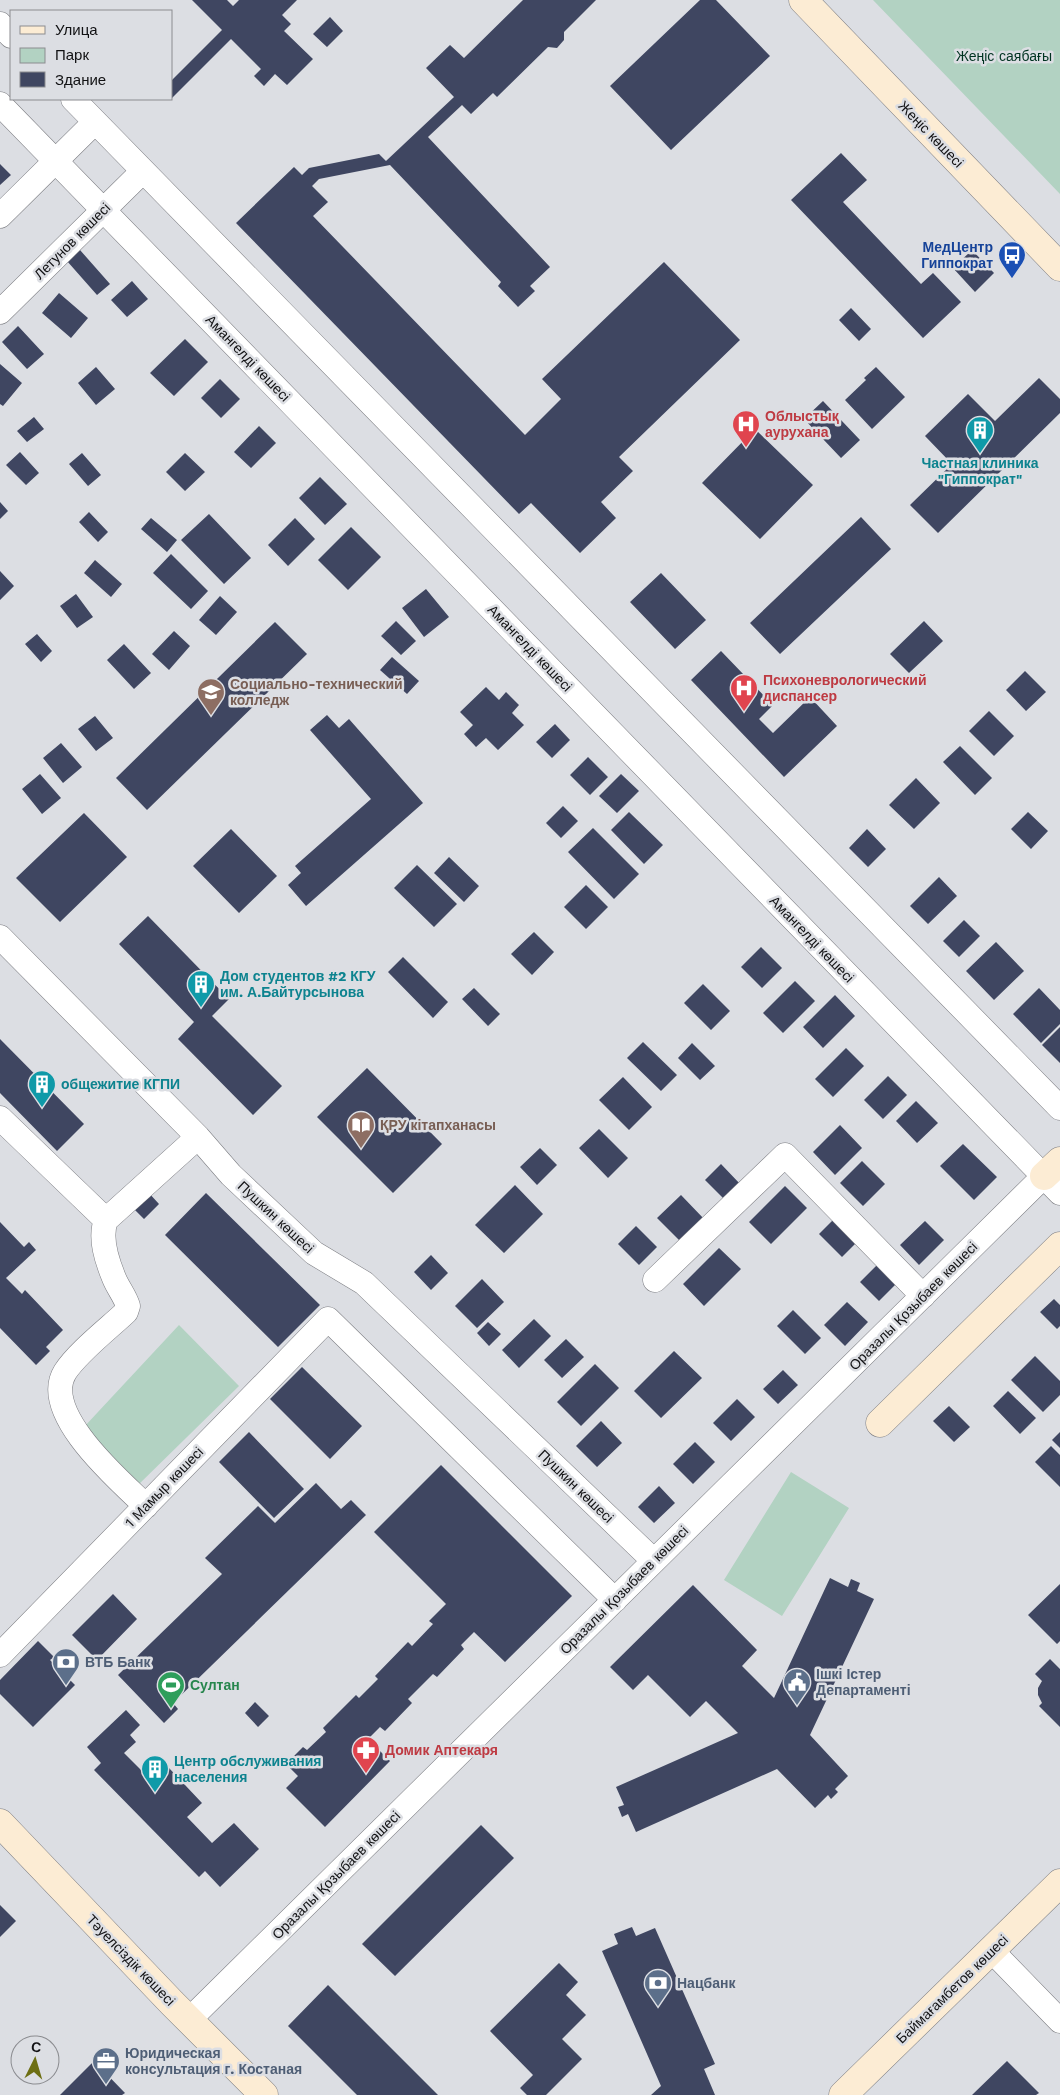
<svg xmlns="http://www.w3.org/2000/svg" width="1060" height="2095" font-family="'Work Sans',sans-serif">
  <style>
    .green { fill: #b2d2c2 }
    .building { fill: #3f4661 }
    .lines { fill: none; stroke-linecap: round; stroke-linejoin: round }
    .street-casing { stroke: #7c7d82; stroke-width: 25 }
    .secondary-casing { stroke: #7c7d82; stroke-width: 29 }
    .street { stroke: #fff; stroke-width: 24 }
    .secondary { stroke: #fcecd4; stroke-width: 28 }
    .labels { text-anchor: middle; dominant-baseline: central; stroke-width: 5; stroke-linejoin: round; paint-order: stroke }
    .park-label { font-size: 14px; fill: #003321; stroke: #dcdee3 }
    .street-label { font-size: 14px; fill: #111113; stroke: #dcdee3 }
    .transit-label { font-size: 14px; font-weight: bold; fill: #164399; stroke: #dcdee3; text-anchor: end }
    .health-label { font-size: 14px; font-weight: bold; fill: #be3a42; stroke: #dcdee3; text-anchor: start }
    .culture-label { font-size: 14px; font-weight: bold; fill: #0d838f; stroke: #dcdee3; text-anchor: start }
    .education-label { font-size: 14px; font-weight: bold; fill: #785e54; stroke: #dcdee3; text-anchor: start }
    .service-label { font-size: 14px; font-weight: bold; fill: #4e5e75; stroke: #dcdee3; text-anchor: start }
    .leisure-label { font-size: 14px; font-weight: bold; fill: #27864d; stroke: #dcdee3; text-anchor: start }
  </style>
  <rect width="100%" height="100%" fill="#dcdee3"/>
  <path class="green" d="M873 0H1060V194Z
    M179 1325 239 1386 134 1489 84 1427Z
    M791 1472 849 1508 782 1616 724 1580Z"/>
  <path class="building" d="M192 0H227L233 6 239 0H297L282 15 291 24 284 31 313 59 287 85 275 74 264 86 254 76 261 69 231 39 171 99V81L222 30Z
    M523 0H596L564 32V40L557 48 548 47 497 97 493 93 471 114 462 105 428 137 550 267 530 286 535 291 518 307 498 286 501 282 390 165 319 179 312 186 328 202 313 216 525 435 561 399 542 379 664 262 740 340 619 457 633 471 601 502 616 518 580 553 531 503 519 514 236 223 294 167 302 175 309 168 379 154 386 161 454 97 426 68 450 45 464 58Z
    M700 0H716L770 56 671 150 610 86Z
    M330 17 343 31 327 47 313 34Z
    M841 153 867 180 843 202 921 284 933 273 961 302 923 338 791 200Z
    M0 164 11 175 0 185Z
    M80 250 110 284 97 295 67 261Z
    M972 250 994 273 975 292 953 268Z
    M132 281 148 299 127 317 111 300Z
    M59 293 88 318 71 338 42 313Z
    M851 308 871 329 859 341 839 320Z
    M18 326 44 354 27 369 2 342Z
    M185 339 208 362 174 396 150 373Z
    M0 364 22 383 3 406 0 404Z
    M96 367 115 389 96 405 78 383Z
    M876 367 905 397 872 429 845 400 866 380 864 378Z
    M1039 378 1060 399V413L938 533 910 505 952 464 925 436 968 394 995 421Z
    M220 379 240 399 221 418 201 398Z
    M823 401 860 440 841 458 804 419Z
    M34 417 44 429 27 442 17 431Z
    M259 426 276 443 251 468 234 452Z
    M755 429 813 485 760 539 702 483Z
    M20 452 39 473 26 485 6 465Z
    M82 453 101 475 88 486 69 464Z
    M185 453 205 472 185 491 166 472Z
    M320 477 347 504 325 525 299 498Z
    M0 502 8 511 0 519Z
    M89 512 108 532 98 542 79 522Z
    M209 514 251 558 224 584 181 540Z
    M861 517 891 549 780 654 750 623Z
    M151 518 177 540 167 552 141 529Z
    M295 518 315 539 288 566 268 545Z
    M351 527 381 557 348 590 318 560Z
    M171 554 208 591 191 609 153 573Z
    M95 560 122 584 111 597 84 573Z
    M0 571 14 586 0 600Z
    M661 573 706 620 675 649 630 602Z
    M426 589 449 617 424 637 402 608Z
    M76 594 93 617 77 628 60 606Z
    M220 596 237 612 216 635 199 620Z
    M396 621 416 641 401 655 381 636Z
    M924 621 943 641 909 673 890 654Z
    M275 622 307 654 147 810 116 778Z
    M174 631 190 646 169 670 152 654Z
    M37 634 52 651 41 662 25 644Z
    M124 644 151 673 134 689 107 660Z
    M721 651 773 705 759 719 773 733 810 697 837 726 784 777 691 680Z
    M392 657 419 681 407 694 380 670Z
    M1025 671 1046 692 1026 711 1006 690Z
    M486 687 499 700 506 692 519 705 512 713 524 725 498 750 486 738 476 747 464 734 473 725 460 712Z
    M989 711 1014 736 994 756 969 731Z
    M327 715 339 728 349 719 423 803 306 906 288 885 301 873 295 866 371 799 310 730Z
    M95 716 113 738 96 751 78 729Z
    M555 724 570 740 552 758 536 742Z
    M61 743 82 767 63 783 43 758Z
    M960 746 992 778 975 795 943 762Z
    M588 757 608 777 590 795 570 775Z
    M40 774 61 798 42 814 22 789Z
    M621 774 639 791 617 813 599 796Z
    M916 778 940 803 914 829 889 805Z
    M563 806 578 821 561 838 546 823Z
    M629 812 663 845 644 864 611 830Z
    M1028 812 1048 831 1031 849 1011 829Z
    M84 813 127 857 60 922 16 878Z
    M593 828 639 874 614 899 568 852Z
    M231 829 277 876 239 913 193 866Z
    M867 829 886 849 868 867 849 848Z
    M449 857 479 886 464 902 434 873Z
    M417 865 457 904 434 927 394 888Z
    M939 877 957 896 928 924 910 906Z
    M586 885 608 907 586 929 564 907Z
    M148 916 229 999 212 1016 282 1086 253 1115 178 1039 194 1022 119 944Z
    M964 920 980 936 959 957 943 941Z
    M534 932 554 952 532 975 511 954Z
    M996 942 1024 971 994 1000 966 971Z
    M761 947 782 968 762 988 741 967Z
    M403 957 448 1002 433 1018 388 972Z
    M795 981 815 1001 783 1033 763 1013Z
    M703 984 730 1011 711 1030 684 1003Z
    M474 988 500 1014 488 1026 462 999Z
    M1039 988 1060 1010V1024L1041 1043 1013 1014Z
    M835 995 855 1016 823 1048 803 1027Z
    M1060 1027V1063L1042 1045Z
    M0 1039 84 1124 57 1151 0 1093Z
    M643 1042 677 1075 661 1091 627 1058Z
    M692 1043 715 1066 700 1080 678 1058Z
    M846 1048 864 1066 833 1097 815 1079Z
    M367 1068 442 1144 393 1193 317 1117Z
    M888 1076 907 1095 883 1119 864 1100Z
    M623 1077 652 1107 629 1130 599 1100Z
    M916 1101 938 1123 917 1143 896 1121Z
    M840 1125 862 1148 835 1175 813 1152Z
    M599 1129 628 1158 608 1178 579 1148Z
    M963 1144 997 1177 974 1200 940 1166Z
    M540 1148 557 1165 537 1185 520 1167Z
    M862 1161 885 1184 863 1206 840 1183Z
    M721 1164 741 1185 725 1200 705 1180Z
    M515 1185 543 1214 504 1253 475 1225Z
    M785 1186 807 1208 771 1244 749 1222Z
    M148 1192 159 1204 144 1219 132 1207Z
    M206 1193 320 1305 278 1347 165 1235Z
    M681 1195 705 1220 682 1243 657 1218Z
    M835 1218 858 1241 842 1257 819 1234Z
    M925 1221 944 1240 919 1265 900 1245Z
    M0 1222 24 1247 29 1242 36 1250 6 1278 22 1294 25 1290 63 1330 46 1347 50 1351 36 1365 0 1328Z
    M636 1226 657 1247 639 1265 618 1244Z
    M719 1248 741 1269 704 1306 683 1284Z
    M431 1255 448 1273 431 1290 414 1272Z
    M879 1263 898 1282 879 1301 860 1282Z
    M482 1279 504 1302 477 1328 455 1306Z
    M1054 1299 1060 1305V1326L1057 1329 1040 1312Z
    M847 1302 868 1322 845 1346 824 1325Z
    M793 1310 821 1338 805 1354 777 1326Z
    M534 1319 551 1336 519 1368 502 1350Z
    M488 1322 501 1334 489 1346 477 1333Z
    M566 1339 584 1357 562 1378 544 1360Z
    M674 1351 702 1378 661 1418 634 1391Z
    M1035 1356 1060 1381V1395L1043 1412 1011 1380Z
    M595 1364 619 1388 581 1426 557 1402Z
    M302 1367 362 1426 330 1459 270 1399Z
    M783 1370 798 1385 778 1404 763 1389Z
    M1008 1391 1036 1418 1020 1434 993 1406Z
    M737 1399 755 1417 731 1441 713 1423Z
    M949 1406 970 1427 954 1442 933 1421Z
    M601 1421 622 1443 597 1467 576 1446Z
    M249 1432 304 1489 274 1518 219 1462Z
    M1060 1432V1448L1052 1440Z
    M695 1442 715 1462 693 1484 673 1464Z
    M1051 1446 1060 1455V1487L1035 1462Z
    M441 1465 572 1596 505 1662 474 1632 461 1645 464 1649 437 1677 433 1674 408 1699 412 1703 385 1731 380 1727 368 1739 390 1761 325 1827 286 1788 298 1776 286 1764 303 1747 307 1750 326 1732 323 1728 356 1695 359 1698 378 1679 375 1676 408 1642 412 1646 433 1624 429 1621 446 1604 374 1532Z
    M316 1483 341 1509 351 1500 366 1515 173 1703 178 1709 164 1723 118 1675 222 1574 205 1558 258 1506 275 1523Z
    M659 1486 675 1503 654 1523 638 1507Z
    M830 1578 848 1587 851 1579 860 1583 857 1591 874 1599 810 1735 848 1776 835 1789 838 1792 831 1799 828 1795 815 1808 777 1769 636 1832 628 1814 622 1817 618 1807 624 1805 616 1787 738 1733 706 1701 690 1717 648 1675 633 1690 610 1667 693 1585 757 1650 742 1666 774 1698Z
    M1060 1584V1641L1057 1644 1028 1615Z
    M113 1594 137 1619 97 1660 72 1635Z
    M38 1641 54 1657 50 1660 75 1685 33 1727 0 1694V1680Z
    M1050 1659 1060 1669V1727L1039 1706 1042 1703 1038 1695V1688L1042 1681 1035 1674Z
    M255 1702 269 1716 258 1727 245 1713Z
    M126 1710 140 1725 130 1735 136 1742 124 1753 154 1783 169 1768 202 1803 187 1817 212 1843 234 1823 259 1849 220 1887 205 1871 199 1877 94 1770 101 1763 87 1747Z
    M481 1825 514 1858 395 1976 362 1944Z
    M0 1905 16 1921 0 1937Z
    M632 1927 636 1936 655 1928 715 2064 704 2069 715 2095H651L661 2086 602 1951 618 1944 614 1934Z
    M559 1963 578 1982 566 1995 586 2015 562 2039 582 2059 546 2095H527L520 2088 533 2075 490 2031Z
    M328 1985 438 2095H357L288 2026Z
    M94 2061 125 2093 122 2095H60Z
    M1007 2061 1039 2093 1036 2095H972Z"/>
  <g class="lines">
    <g class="street-casing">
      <path id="street" d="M0 24 11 36
        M73 99 1060 1108
        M0 104 1060 1193
        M0 216 95 122
        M0 312 143 171
        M0 937 198 1137 231 1175 314 1253 364 1283 654 1561
        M0 1118 106 1220 198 1137
        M106 1220C99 1238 107 1261 114 1278 118 1288 125 1296 128 1306L126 1312C108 1329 78 1352 65 1372 40 1413 120 1481 146 1506
        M655 1280 785 1155 923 1296
        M0 1655 328 1319 615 1600
        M991 1950 1060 2021
        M189 2020 1044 1176"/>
    </g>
    <g class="secondary-casing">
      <path id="secondary" d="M803 0 1060 267
        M1044 1176 1060 1161
        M880 1423 1060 1246
        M0 1823 172 2003 264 2095
        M843 2095 1060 1883"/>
    </g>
    <use href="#street" class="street"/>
    <use href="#secondary" class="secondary"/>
  </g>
  <defs>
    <g id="bus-pin" transform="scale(1.4375)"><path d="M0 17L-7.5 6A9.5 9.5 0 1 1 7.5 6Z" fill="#1a4fb4" stroke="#dcdee3"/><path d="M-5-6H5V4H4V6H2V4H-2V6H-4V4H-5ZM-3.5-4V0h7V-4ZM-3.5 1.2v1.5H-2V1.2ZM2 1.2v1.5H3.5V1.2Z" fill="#fff"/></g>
    <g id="hospital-pin" transform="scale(1.4375)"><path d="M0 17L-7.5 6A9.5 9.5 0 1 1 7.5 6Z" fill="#e0444e" stroke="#dcdee3"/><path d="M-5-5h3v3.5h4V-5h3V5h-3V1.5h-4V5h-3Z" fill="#fff"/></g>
    <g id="building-pin" transform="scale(1.4375)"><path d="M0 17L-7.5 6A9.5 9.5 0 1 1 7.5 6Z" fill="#0f9aa8" stroke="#dcdee3"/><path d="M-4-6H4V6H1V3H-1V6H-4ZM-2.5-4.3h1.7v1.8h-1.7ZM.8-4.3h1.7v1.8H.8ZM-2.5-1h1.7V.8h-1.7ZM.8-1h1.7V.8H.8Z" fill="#fff"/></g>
    <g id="university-pin" transform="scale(1.4375)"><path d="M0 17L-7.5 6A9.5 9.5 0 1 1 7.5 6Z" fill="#8d6e63" stroke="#dcdee3"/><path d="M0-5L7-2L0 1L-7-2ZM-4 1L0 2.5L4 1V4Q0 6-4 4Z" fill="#fff"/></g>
    <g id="library-pin" transform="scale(1.4375)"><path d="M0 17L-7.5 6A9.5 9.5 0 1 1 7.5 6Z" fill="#8d6e63" stroke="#dcdee3"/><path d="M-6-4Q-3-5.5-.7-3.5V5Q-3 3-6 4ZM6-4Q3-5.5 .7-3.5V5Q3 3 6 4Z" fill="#fff"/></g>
    <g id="bank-pin" transform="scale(1.4375)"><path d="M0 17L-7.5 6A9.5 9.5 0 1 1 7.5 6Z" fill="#5c6f8a" stroke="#dcdee3"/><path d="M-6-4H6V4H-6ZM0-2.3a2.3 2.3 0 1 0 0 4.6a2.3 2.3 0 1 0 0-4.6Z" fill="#fff"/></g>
    <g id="civic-pin" transform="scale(1.4375)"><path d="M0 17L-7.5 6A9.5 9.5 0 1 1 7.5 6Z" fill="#5c6f8a" stroke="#dcdee3"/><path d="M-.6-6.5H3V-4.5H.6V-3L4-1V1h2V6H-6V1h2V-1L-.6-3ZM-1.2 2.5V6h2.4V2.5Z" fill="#fff"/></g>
    <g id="stadium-pin" transform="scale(1.4375)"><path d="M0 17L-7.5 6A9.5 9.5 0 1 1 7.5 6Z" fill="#2e9e5b" stroke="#dcdee3"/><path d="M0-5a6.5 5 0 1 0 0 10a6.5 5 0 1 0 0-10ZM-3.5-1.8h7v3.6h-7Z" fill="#fff"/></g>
    <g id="pharmacy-pin" transform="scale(1.4375)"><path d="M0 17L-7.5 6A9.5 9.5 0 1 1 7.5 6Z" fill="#e0444e" stroke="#dcdee3"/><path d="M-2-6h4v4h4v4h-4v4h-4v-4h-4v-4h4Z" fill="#fff"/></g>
    <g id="office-pin" transform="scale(1.4375)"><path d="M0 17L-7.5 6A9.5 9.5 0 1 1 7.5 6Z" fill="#5c6f8a" stroke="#dcdee3"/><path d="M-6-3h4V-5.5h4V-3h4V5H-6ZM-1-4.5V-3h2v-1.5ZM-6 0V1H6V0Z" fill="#fff"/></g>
  </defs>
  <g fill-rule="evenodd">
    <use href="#bus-pin" x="1012" y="255"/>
    <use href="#hospital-pin" x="746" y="424"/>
    <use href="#building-pin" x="980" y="430"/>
    <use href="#hospital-pin" x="744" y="688"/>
    <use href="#university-pin" x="211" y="692"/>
    <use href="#building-pin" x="201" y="984"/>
    <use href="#building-pin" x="42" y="1084"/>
    <use href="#library-pin" x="361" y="1125"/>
    <use href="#bank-pin" x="66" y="1662"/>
    <use href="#civic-pin" x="797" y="1682"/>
    <use href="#stadium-pin" x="171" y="1685"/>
    <use href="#pharmacy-pin" x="366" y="1750"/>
    <use href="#building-pin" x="155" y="1769"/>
    <use href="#bank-pin" x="658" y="1983"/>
    <use href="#office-pin" x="106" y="2061"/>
  </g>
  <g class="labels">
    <g class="park-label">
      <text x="1004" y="56">Жеңіс саябағы</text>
    </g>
    <g class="street-label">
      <text transform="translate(931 134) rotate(46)">Жеңіс көшесі</text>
      <text transform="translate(72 241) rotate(-45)">Летунов көшесі</text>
      <text transform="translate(248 358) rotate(46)">Амангелді көшесі</text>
      <text transform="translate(530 648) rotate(46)">Амангелді көшесі</text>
      <text transform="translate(812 939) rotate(46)">Амангелді көшесі</text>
      <text transform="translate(276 1217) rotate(43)">Пушкин көшесі</text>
      <text transform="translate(913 1306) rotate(-45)">Оразалы Қозыбаев көшесі</text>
      <text transform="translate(576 1486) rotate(44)">Пушкин көшесі</text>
      <text transform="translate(164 1487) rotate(-46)">1 Мамыр көшесі</text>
      <text transform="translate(624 1590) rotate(-45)">Оразалы Қозыбаев көшесі</text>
      <text transform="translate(336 1875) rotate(-45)">Оразалы Қозыбаев көшесі</text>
      <text transform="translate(131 1960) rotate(46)">Тәуелсіздік көшесі</text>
      <text transform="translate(952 1989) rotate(-44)">Баймағамбетов көшесі</text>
    </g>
    <g class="transit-label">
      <text x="993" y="247">МедЦентр<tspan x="993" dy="16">Гиппократ</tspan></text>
    </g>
    <g class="health-label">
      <text x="765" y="416">Облыстық<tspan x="765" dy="16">аурухана</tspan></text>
      <text x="763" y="680">Психоневрологический<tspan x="763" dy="16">диспансер</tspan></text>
      <text x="385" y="1750">Домик Аптекаря</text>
    </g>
    <g class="culture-label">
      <text x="980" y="463" text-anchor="middle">Частная клиника<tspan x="980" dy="16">"Гиппократ"</tspan></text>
      <text x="220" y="976">Дом студентов #2 КГУ<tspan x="220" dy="16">им. А.Байтурсынова</tspan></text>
      <text x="61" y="1084">общежитие КГПИ</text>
      <text x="174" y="1761">Центр обслуживания<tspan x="174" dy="16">населения</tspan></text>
    </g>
    <g class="education-label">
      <text x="230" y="684">Социально-технический<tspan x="230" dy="16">колледж</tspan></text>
      <text x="380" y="1125">ҚРУ кітапханасы</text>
    </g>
    <g class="service-label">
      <text x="85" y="1662">ВТБ Банк</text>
      <text x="816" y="1674">Ішкі Істер<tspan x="816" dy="16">Департаменті</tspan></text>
      <text x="677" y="1983">Нацбанк</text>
      <text x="125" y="2053">Юридическая<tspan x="125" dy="16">консультация г. Костаная</tspan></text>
    </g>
    <g class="leisure-label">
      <text x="190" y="1685">Султан</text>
    </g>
  </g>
  <rect x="10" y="10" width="162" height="90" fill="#dcdee3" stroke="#8b8c90"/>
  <rect x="20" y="26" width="25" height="8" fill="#fcecd4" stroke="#8b8c90"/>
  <text x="55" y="35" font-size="15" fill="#111113">Улица</text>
  <rect x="20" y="48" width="25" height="15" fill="#b2d2c2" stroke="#8b8c90"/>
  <text x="55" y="60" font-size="15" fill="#111113">Парк</text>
  <rect x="20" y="72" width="25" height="15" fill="#3f4661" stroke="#8b8c90"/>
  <text x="55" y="85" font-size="15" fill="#111113">Здание</text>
  <g transform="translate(35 2060) rotate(5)"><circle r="24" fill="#dcdee3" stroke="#8b8c90"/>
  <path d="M0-4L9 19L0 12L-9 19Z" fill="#6d6f13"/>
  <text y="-8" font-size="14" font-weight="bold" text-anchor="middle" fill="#111113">С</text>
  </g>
</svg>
